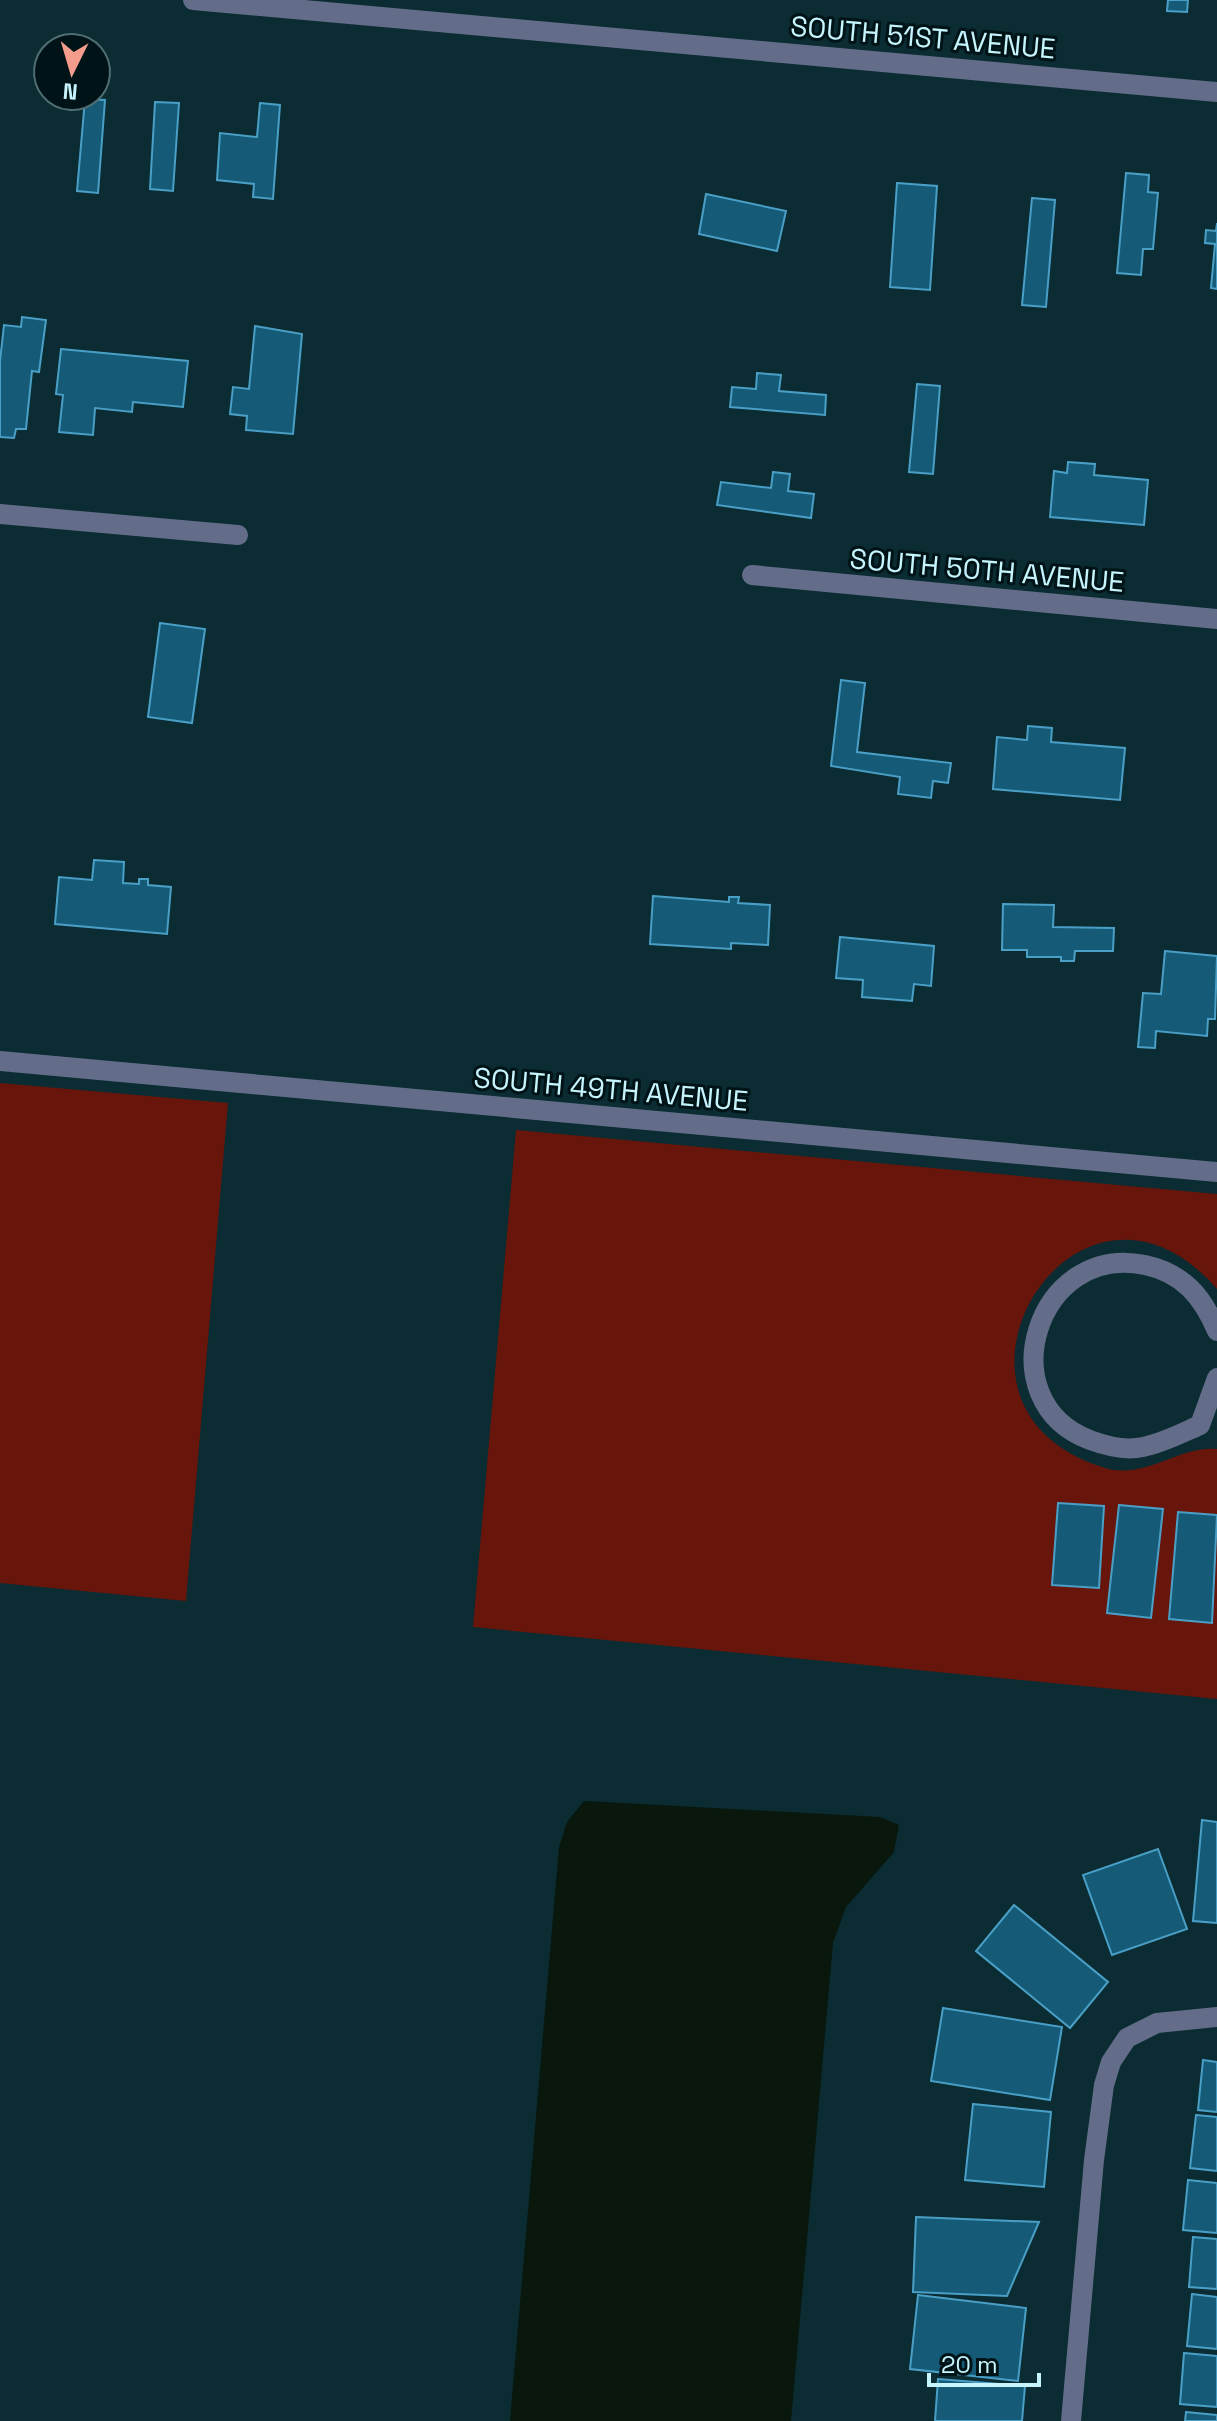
<svg xmlns="http://www.w3.org/2000/svg" width="1217" height="2421" font-family="'Space Grotesk',sans-serif">
  <style>
    .green { fill: #68160c }
    .water { fill: #09170c }
    .building { fill: #155b77; stroke: #4a9fc6; stroke-width: 2 }
    .lines { fill: none; stroke-linecap: round; stroke-linejoin: round }
    .street { stroke: #636c88; stroke-width: 20 }
    .labels { text-anchor: middle; dominant-baseline: central; stroke-width: 6; stroke-linejoin: round; paint-order: stroke }
    .street-label { font-size: 28px; fill: #c6f5fe; stroke: #001317 }
  </style>
  <rect width="100%" height="100%" fill="#0a2c32"/>
  <path class="green" d="M0 1083 228 1103 186 1601 0 1583Z
    M516 1130 1217 1194V1289C1077 1128 906 1408 1105 1468 1146 1480 1179 1445 1217 1449V1699L473 1627Z"/>
  <path class="water" d="M584 1801 880 1817 899 1825 894 1852 846 1907 833 1943 791 2421H510L559 1847 567 1822Z"/>
  <path class="building" d="M1168 0H1188L1187 12 1167 11Z
    M85 99 105 100 98 193 77 191Z
    M155 102 179 103 173 191 150 189Z
    M260 103 280 105 273 199 253 197 254 184 217 180 220 133 257 137Z
    M1126 173 1149 175 1148 192 1158 193 1153 249H1143L1141 275 1117 273Z
    M897 183 937 186 930 290 890 287Z
    M706 194 786 211 777 251 699 234Z
    M1032 198 1055 200 1046 307 1022 305Z
    M1217 223V289L1211 288 1215 244 1205 243 1206 230 1216 231Z
    M22 317 46 320 39 372 32 371 26 429H16L14 438 0 437V361L4 325 21 327Z
    M255 326 302 334 293 434 246 430 247 416 230 414 233 387 249 389Z
    M61 349 188 361 183 407 133 402 132 412 95 408 93 435 59 432 63 395 56 394Z
    M757 373 781 375 779 391 826 395 825 415 730 407 732 387 756 389Z
    M917 384 940 386 933 474 909 472Z
    M1068 462 1095 464 1094 475 1148 480 1144 525 1050 517 1054 471 1067 473Z
    M773 472 790 474 788 491 814 494 811 518 717 505 721 482 771 488Z
    M160 623 205 629 192 723 148 717Z
    M841 680 865 683 857 752 951 763 948 783 933 781 931 798 898 794 900 777 831 766Z
    M1028 726 1052 728 1051 742 1125 748 1120 800 993 789 997 737 1027 740Z
    M94 860 124 862 123 883 139 884V879H148V885L171 887 167 934 55 924 59 877 92 880Z
    M653 896 729 902V897H739L738 903 770 905 768 945 731 943V949L650 944Z
    M1003 904 1054 905 1053 927 1114 928 1113 951H1075L1074 961H1061V957H1027V950H1002Z
    M840 937 934 946 931 986 914 984 912 1001 862 997 863 980 836 978Z
    M1165 951 1217 956 1215 1019H1208L1207 1036 1156 1031 1155 1048 1138 1047 1143 993 1161 994Z
    M1058 1503 1104 1506 1099 1588 1052 1585Z
    M1119 1505 1163 1509 1151 1618 1107 1613Z
    M1178 1512 1217 1515 1212 1623 1169 1619Z
    M1202 1820 1217 1822V1923L1193 1921Z
    M1158 1849 1187 1929 1112 1955 1083 1875Z
    M1014 1905 1108 1982 1070 2028 976 1951Z
    M943 2008 1062 2027 1050 2100 931 2081Z
    M1203 2060 1217 2062V2112L1198 2110Z
    M973 2104 1051 2112 1044 2187 965 2180Z
    M1196 2115 1217 2117V2171L1190 2168Z
    M1188 2180 1217 2183V2233L1183 2230Z
    M916 2217 1039 2222 1007 2296 913 2292Z
    M1193 2237 1217 2239V2289L1189 2287Z
    M1192 2294 1217 2297V2349L1187 2346Z
    M918 2295 1026 2308 1018 2381 910 2369Z
    M1184 2353 1217 2356V2407L1180 2404Z
    M938 2379 1025 2386 1022 2421H935Z
    M1186 2412 1217 2415V2421H1185Z"/>
  <g class="lines">
    <path class="street" d="M193 0 1217 92
      M0 514 238 535
      M752 575 1217 619
      M0 1061 1217 1172
      M1217 1331C1203 1297 1183 1273 1145 1265 1037 1242 987 1401 1090 1440 1106 1446 1125 1451 1143 1447 1163 1443 1182 1433 1200 1425L1217 1378
      M1071 2421 1094 2160 1104 2085 1111 2062 1127 2038 1157 2023 1217 2017"/>
  </g>
  <g class="labels">
    <g class="street-label">
      <text transform="translate(923 37) rotate(5)">SOUTH 51ST AVENUE</text>
      <text transform="translate(987 570) rotate(5)">SOUTH 50TH AVENUE</text>
      <text transform="translate(611 1089) rotate(5)">SOUTH 49TH AVENUE</text>
    </g>
  </g>
  <g transform="translate(72 72) rotate(185)"><circle r="38" fill="#001317" stroke="#4f6d73" stroke-width="2"/>
  <path d="M0-6L14 30L0 20L-14 30Z" fill="#f59d8d"/>
  <text y="-12" font-size="22" font-weight="bold" text-anchor="middle" fill="#c6f5fe">N</text>
  </g>
  <path d="M929 2373v12h110v-12" fill="none" stroke="#c6f5fe" stroke-width="4"/>
  <text x="941" y="2373" font-size="24" fill="#c6f5fe" stroke="#001317" stroke-width="6" paint-order="stroke">20 m</text>
</svg>
